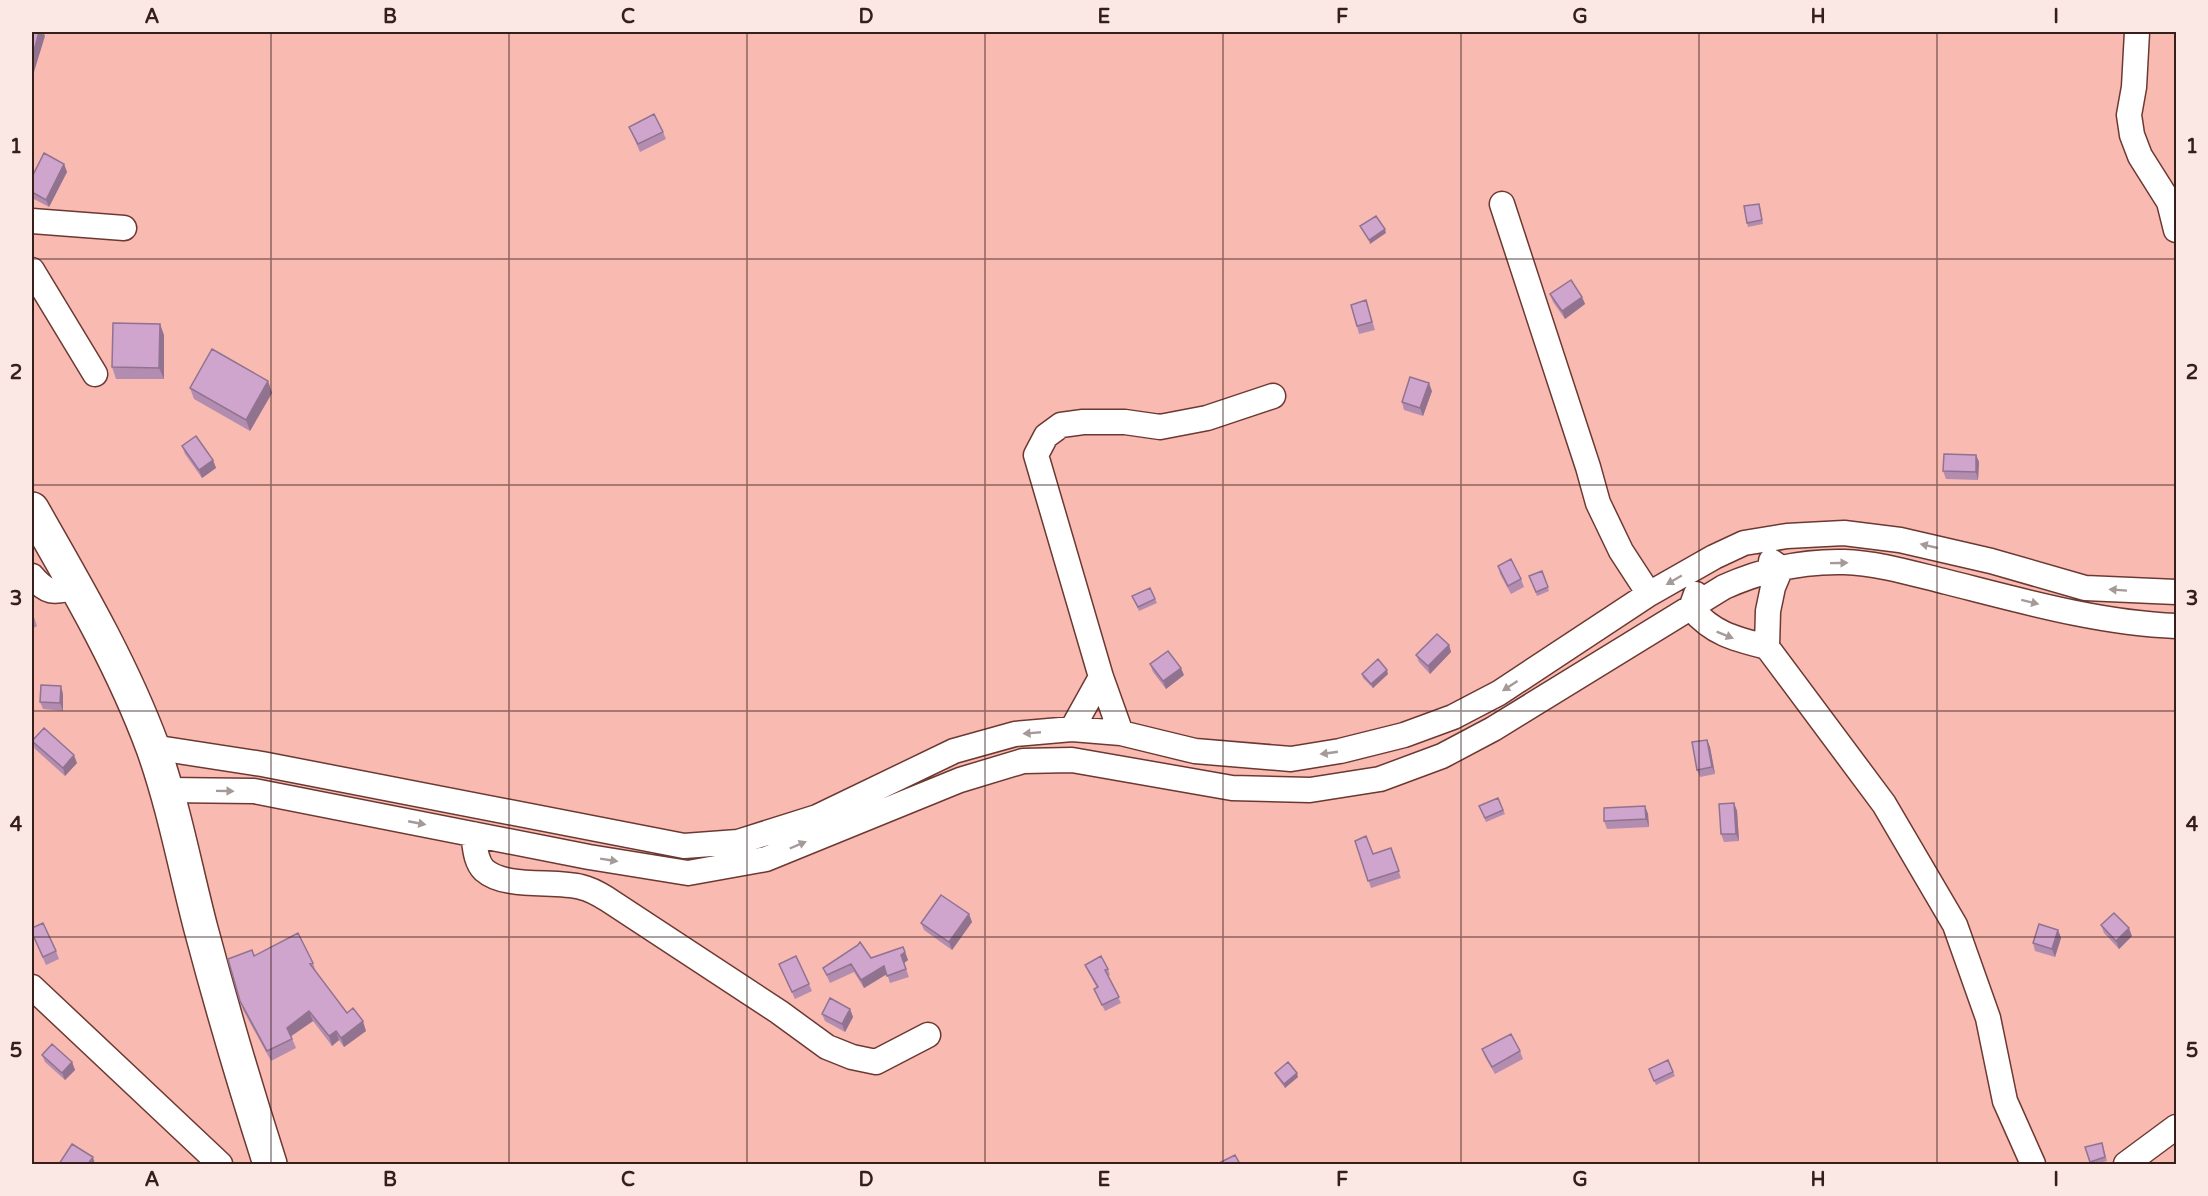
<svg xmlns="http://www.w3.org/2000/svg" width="2208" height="1196" font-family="'Varela Round',sans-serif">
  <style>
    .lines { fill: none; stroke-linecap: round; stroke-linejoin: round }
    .minor-casing { stroke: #6c3932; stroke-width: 27 }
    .highway-casing { stroke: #6c3932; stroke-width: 36 }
    .minor { stroke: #fff; stroke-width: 24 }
    .highway { stroke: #fff; stroke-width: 33 }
    .wall { fill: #b28db0 }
    .shaded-wall { fill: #917390 }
    .building { fill: #cfa4cd; stroke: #917390; stroke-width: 1.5 }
    .oneway { fill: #a59a98 }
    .grid { fill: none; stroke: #361f1b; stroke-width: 1.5; stroke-opacity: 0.55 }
    .neatline { fill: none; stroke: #361f1b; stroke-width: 2 }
    .grid-label { font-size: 20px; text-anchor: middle; font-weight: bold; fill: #361f1b }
  </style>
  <rect width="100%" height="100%" fill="#f9bab1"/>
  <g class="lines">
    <g class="minor-casing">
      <path id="minor" d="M2137 32 2134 87 2129 115 2132 135 2140 156 2169 202 2176 230
        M1502 204 1588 467 1598 503 1621 551 1649 594
        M32 221 124 228
        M32 270 95 374
        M1771 561 1781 568 1773 587 1768 611 1767 647 1884 804 1955 925 1988 1018 2005 1101 2033 1164
        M32 576C48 595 54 592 76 587
        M1696 594 1691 608C1713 634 1735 639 1767 647
        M1072 729 1101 677
        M1121 733 1101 677 1036 455 1046 436 1061 425 1083 422H1125L1160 427 1207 418 1273 396
        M152 747 262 764 684 846 738 842 817 817 954 751 1015 734 1072 729 1121 733 1195 751 1291 759 1340 751 1404 735 1453 717 1499 693 1649 594 1714 557 1744 543 1787 536 1844 533 1900 540 1991 561 2085 588 2176 592
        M167 790 254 791 589 857 688 873 766 859 960 780 1023 761 1072 760 1232 788 1310 790 1380 779 1442 756 1493 729 1724 587C1762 570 1802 561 1844 562 1879 563 1914 574 1947 582 2022 601 2099 623 2176 626
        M473 834C475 846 475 861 484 870 505 889 554 880 581 887 590 889 599 894 607 899L779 1012 827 1047 852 1057 876 1062 928 1035
        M32 987 220 1164
        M2126 1164 2176 1127"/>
    </g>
    <g class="highway-casing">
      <path id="highway" d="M32 509C76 586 122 664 153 748 174 807 185 868 201 929 222 1008 245 1086 270 1164"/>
    </g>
    <use href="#minor" class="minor"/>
    <use href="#highway" class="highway"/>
  </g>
  <path class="wall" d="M629 127 663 132 666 139 640 152Z
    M64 164 67 172 49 207 32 198V177Z
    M1759 204 1763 224 1748 227 1747 223Z
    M1550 294 1582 297 1585 304 1565 319 1553 302Z
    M1366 300 1375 330 1359 334 1357 326Z
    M164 335V379H116L112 367Z
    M268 381 272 393 250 431 194 399 190 388Z
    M1432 391 1423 416 1404 410 1402 402Z
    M182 446 213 460 216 468 202 478 185 454Z
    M1976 455 1979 462 1978 480 1946 479 1943 471Z
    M1498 566 1521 579 1524 587 1511 594 1500 574Z
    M1542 571 1549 591 1537 596 1529 576Z
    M1150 588 1157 603 1139 611 1132 596Z
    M32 611 37 626 32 629Z
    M1449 645 1451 652 1430 674 1419 662 1416 655Z
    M1150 664 1184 675 1166 689 1153 672Z
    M1362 674H1388L1373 688 1363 678Z
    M63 694V711L43 709 40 702Z
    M1707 740 1710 747 1715 774 1700 777 1697 770Z
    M32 741 77 763 65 776 35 749Z
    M1498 798 1505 814 1486 822 1479 806Z
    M1734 803 1737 811 1739 841 1724 842 1721 834Z
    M1645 806 1648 814 1649 827 1607 829 1604 821Z
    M1355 841 1373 854 1391 848 1401 878 1371 888Z
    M969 914 972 922 952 950 924 930 921 923Z
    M2101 925 2132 936 2119 949 2104 933Z
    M32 928 56 951 59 959 46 965 32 934Z
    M2058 930 2061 938 2055 957 2035 951 2033 943Z
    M905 952 908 960 904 963 909 977 890 983 887 974 864 988 854 972 830 983 823 968Z
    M254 956 313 963 316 972 347 1013 366 1031 344 1047 339 1040 332 1046 313 1021 291 1036 296 1048 271 1061 243 1010 240 1001Z
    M779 964 809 984 812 991 795 999Z
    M1085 965 1108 969 1110 975 1108 976 1121 1003 1105 1011 1094 989 1097 988 1088 971Z
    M850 1009 853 1017 845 1032 825 1021 822 1014Z
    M1482 1049 1520 1051 1523 1059 1495 1074 1485 1057Z
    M42 1055 72 1062 75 1070 65 1080 45 1062Z
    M1668 1060 1675 1076 1656 1085 1649 1069Z
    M1275 1073 1298 1077 1285 1088 1276 1076Z
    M2102 1143 2107 1161 2095 1164H2091L2090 1162Z"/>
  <path class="shaded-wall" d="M39 32H43L45 36 34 72 32 64V58Z
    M64 164 67 172 49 207 46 200Z
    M1385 229 1386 233 1370 244 1369 240Z
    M1582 297 1585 304 1565 319 1562 311Z
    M160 324 164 335V379L159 368Z
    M268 381 272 393 250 431 246 420Z
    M1429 383 1432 391 1423 416 1420 408Z
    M1976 455 1979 462 1978 480 1976 472Z
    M213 460 216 468 202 478 199 470Z
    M1449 645 1451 652 1430 674 1428 666Z
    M1181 668 1184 675 1166 689 1163 681Z
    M1387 670 1388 674 1373 688 1371 684Z
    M61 686 63 694V711L60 703Z
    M1707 740 1710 747 1715 774 1712 767Z
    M74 755 77 763 65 776 63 768Z
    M1734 803 1737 811 1739 841 1736 834Z
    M1645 806 1648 814 1649 827 1646 819Z
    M969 914 972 922 952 950 949 942Z
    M2129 928 2132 936 2119 949 2116 941Z
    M2058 930 2061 938 2055 957 2052 949Z
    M905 952 908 960 904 963 901 955Z
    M884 966 887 974 864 988 861 980Z
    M850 1009 853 1017 845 1032 842 1024Z
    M309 1011 313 1021 290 1037 287 1028Z
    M363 1021 366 1031 344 1047 341 1038Z
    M336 1031 339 1040 332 1046 329 1036Z
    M72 1062 75 1070 65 1080 62 1073Z
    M1297 1073 1298 1077 1285 1088 1284 1084Z
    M93 1157 95 1164H88Z"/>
  <path class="building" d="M32 32H39L32 58Z
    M654 114 663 132 638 144 629 127Z
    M44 153 64 164 46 200 32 192V177Z
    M1759 204 1762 220 1747 223 1744 206Z
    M1376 216 1385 229 1369 240 1360 226Z
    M1571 280 1582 297 1562 311 1550 294Z
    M1366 300 1372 322 1357 326 1351 305Z
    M113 323 160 324 159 368 112 367Z
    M212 349 268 381 246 420 190 388Z
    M1410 377 1429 383 1420 408 1402 402Z
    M196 436 213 460 199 470 182 446Z
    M1944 454 1976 455V472L1943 471Z
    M1511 559 1521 579 1508 586 1498 566Z
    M1542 571 1548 587 1536 592 1529 576Z
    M1150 588 1155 599 1138 607 1132 596Z
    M1437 634 1449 645 1428 666 1416 655Z
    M1168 651 1181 668 1163 681 1150 664Z
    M1378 659 1387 670 1371 684 1362 674Z
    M41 685 61 686 60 703 40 702Z
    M44 728 74 755 63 768 32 741Z
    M1707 740 1712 767 1697 770 1692 742Z
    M1498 798 1503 810 1485 818 1479 806Z
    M1734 803 1736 834H1721L1719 804Z
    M1645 806 1646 819 1604 821V808Z
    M1366 836 1373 854 1391 848 1399 871 1368 881 1355 841Z
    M941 895 969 914 949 942 921 923Z
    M2114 913 2129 928 2116 941 2101 925Z
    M43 923 56 951 43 957 32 933V928Z
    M2039 924 2058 930 2052 949 2033 943Z
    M298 933 313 963 310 964 347 1013 353 1008 363 1021 341 1038 336 1031 329 1036 309 1011 287 1028 292 1039 267 1051 240 1001 228 959 252 950 254 956Z
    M860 942 871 958 903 947 905 952 901 955 906 969 887 976 884 966 861 980 851 964 827 975 823 968 858 945Z
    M796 956 809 984 792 992 779 964Z
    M1101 956 1108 969 1105 970 1119 997 1102 1005 1094 989 1098 987 1085 965Z
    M830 998 850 1009 842 1024 822 1014Z
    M1511 1034 1520 1051 1492 1067 1482 1049Z
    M52 1044 72 1062 62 1073 42 1055Z
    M1668 1060 1673 1072 1654 1081 1649 1069Z
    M1288 1062 1297 1073 1284 1084 1275 1073Z
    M2102 1143 2105 1157 2090 1162 2085 1147Z
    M72 1144 93 1157 88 1164H59Z
    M1235 1155 1240 1164H1219V1163Z"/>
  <defs><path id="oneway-solid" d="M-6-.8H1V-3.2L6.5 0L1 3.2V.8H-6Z" transform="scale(1.5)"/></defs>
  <g class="oneway">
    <use href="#oneway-solid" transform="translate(1929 546) rotate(-167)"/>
    <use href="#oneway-solid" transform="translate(1839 563) rotate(-1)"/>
    <use href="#oneway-solid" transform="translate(1674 580) rotate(150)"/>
    <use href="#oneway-solid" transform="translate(2118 590) rotate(-176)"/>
    <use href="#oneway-solid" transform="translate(2030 602) rotate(14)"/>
    <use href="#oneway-solid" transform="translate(1725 635) rotate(22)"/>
    <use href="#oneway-solid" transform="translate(1510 686) rotate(147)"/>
    <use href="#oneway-solid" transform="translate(1032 733) rotate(175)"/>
    <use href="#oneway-solid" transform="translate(1329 753) rotate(172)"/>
    <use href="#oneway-solid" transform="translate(225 791) rotate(1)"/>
    <use href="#oneway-solid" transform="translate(417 823) rotate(11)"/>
    <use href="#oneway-solid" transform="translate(798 845) rotate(-23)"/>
    <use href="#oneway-solid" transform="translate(609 860) rotate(9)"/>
  </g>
  <path class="grid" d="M271 32V1164M509 32V1164M747 32V1164M985 32V1164M1223 32V1164M1461 32V1164M1699 32V1164M1937 32V1164M32 259H2176M32 485H2176M32 711H2176M32 937H2176"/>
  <rect width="2208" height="1196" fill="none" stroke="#fbe8e4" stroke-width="66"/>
  <rect x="33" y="33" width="2142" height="1130" class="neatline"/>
  <g class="grid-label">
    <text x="152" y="23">A</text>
    <text x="390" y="23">B</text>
    <text x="628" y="23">C</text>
    <text x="866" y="23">D</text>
    <text x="1104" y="23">E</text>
    <text x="1342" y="23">F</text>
    <text x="1580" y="23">G</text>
    <text x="1818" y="23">H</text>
    <text x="2056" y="23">I</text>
    <text x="16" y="153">1</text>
    <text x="2192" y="153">1</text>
    <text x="16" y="379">2</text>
    <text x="2192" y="379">2</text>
    <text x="16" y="605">3</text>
    <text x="2192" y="605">3</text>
    <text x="16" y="831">4</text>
    <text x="2192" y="831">4</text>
    <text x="16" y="1057">5</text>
    <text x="2192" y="1057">5</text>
    <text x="152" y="1186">A</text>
    <text x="390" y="1186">B</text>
    <text x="628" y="1186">C</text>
    <text x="866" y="1186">D</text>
    <text x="1104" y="1186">E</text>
    <text x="1342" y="1186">F</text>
    <text x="1580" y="1186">G</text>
    <text x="1818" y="1186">H</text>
    <text x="2056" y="1186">I</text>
  </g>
</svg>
